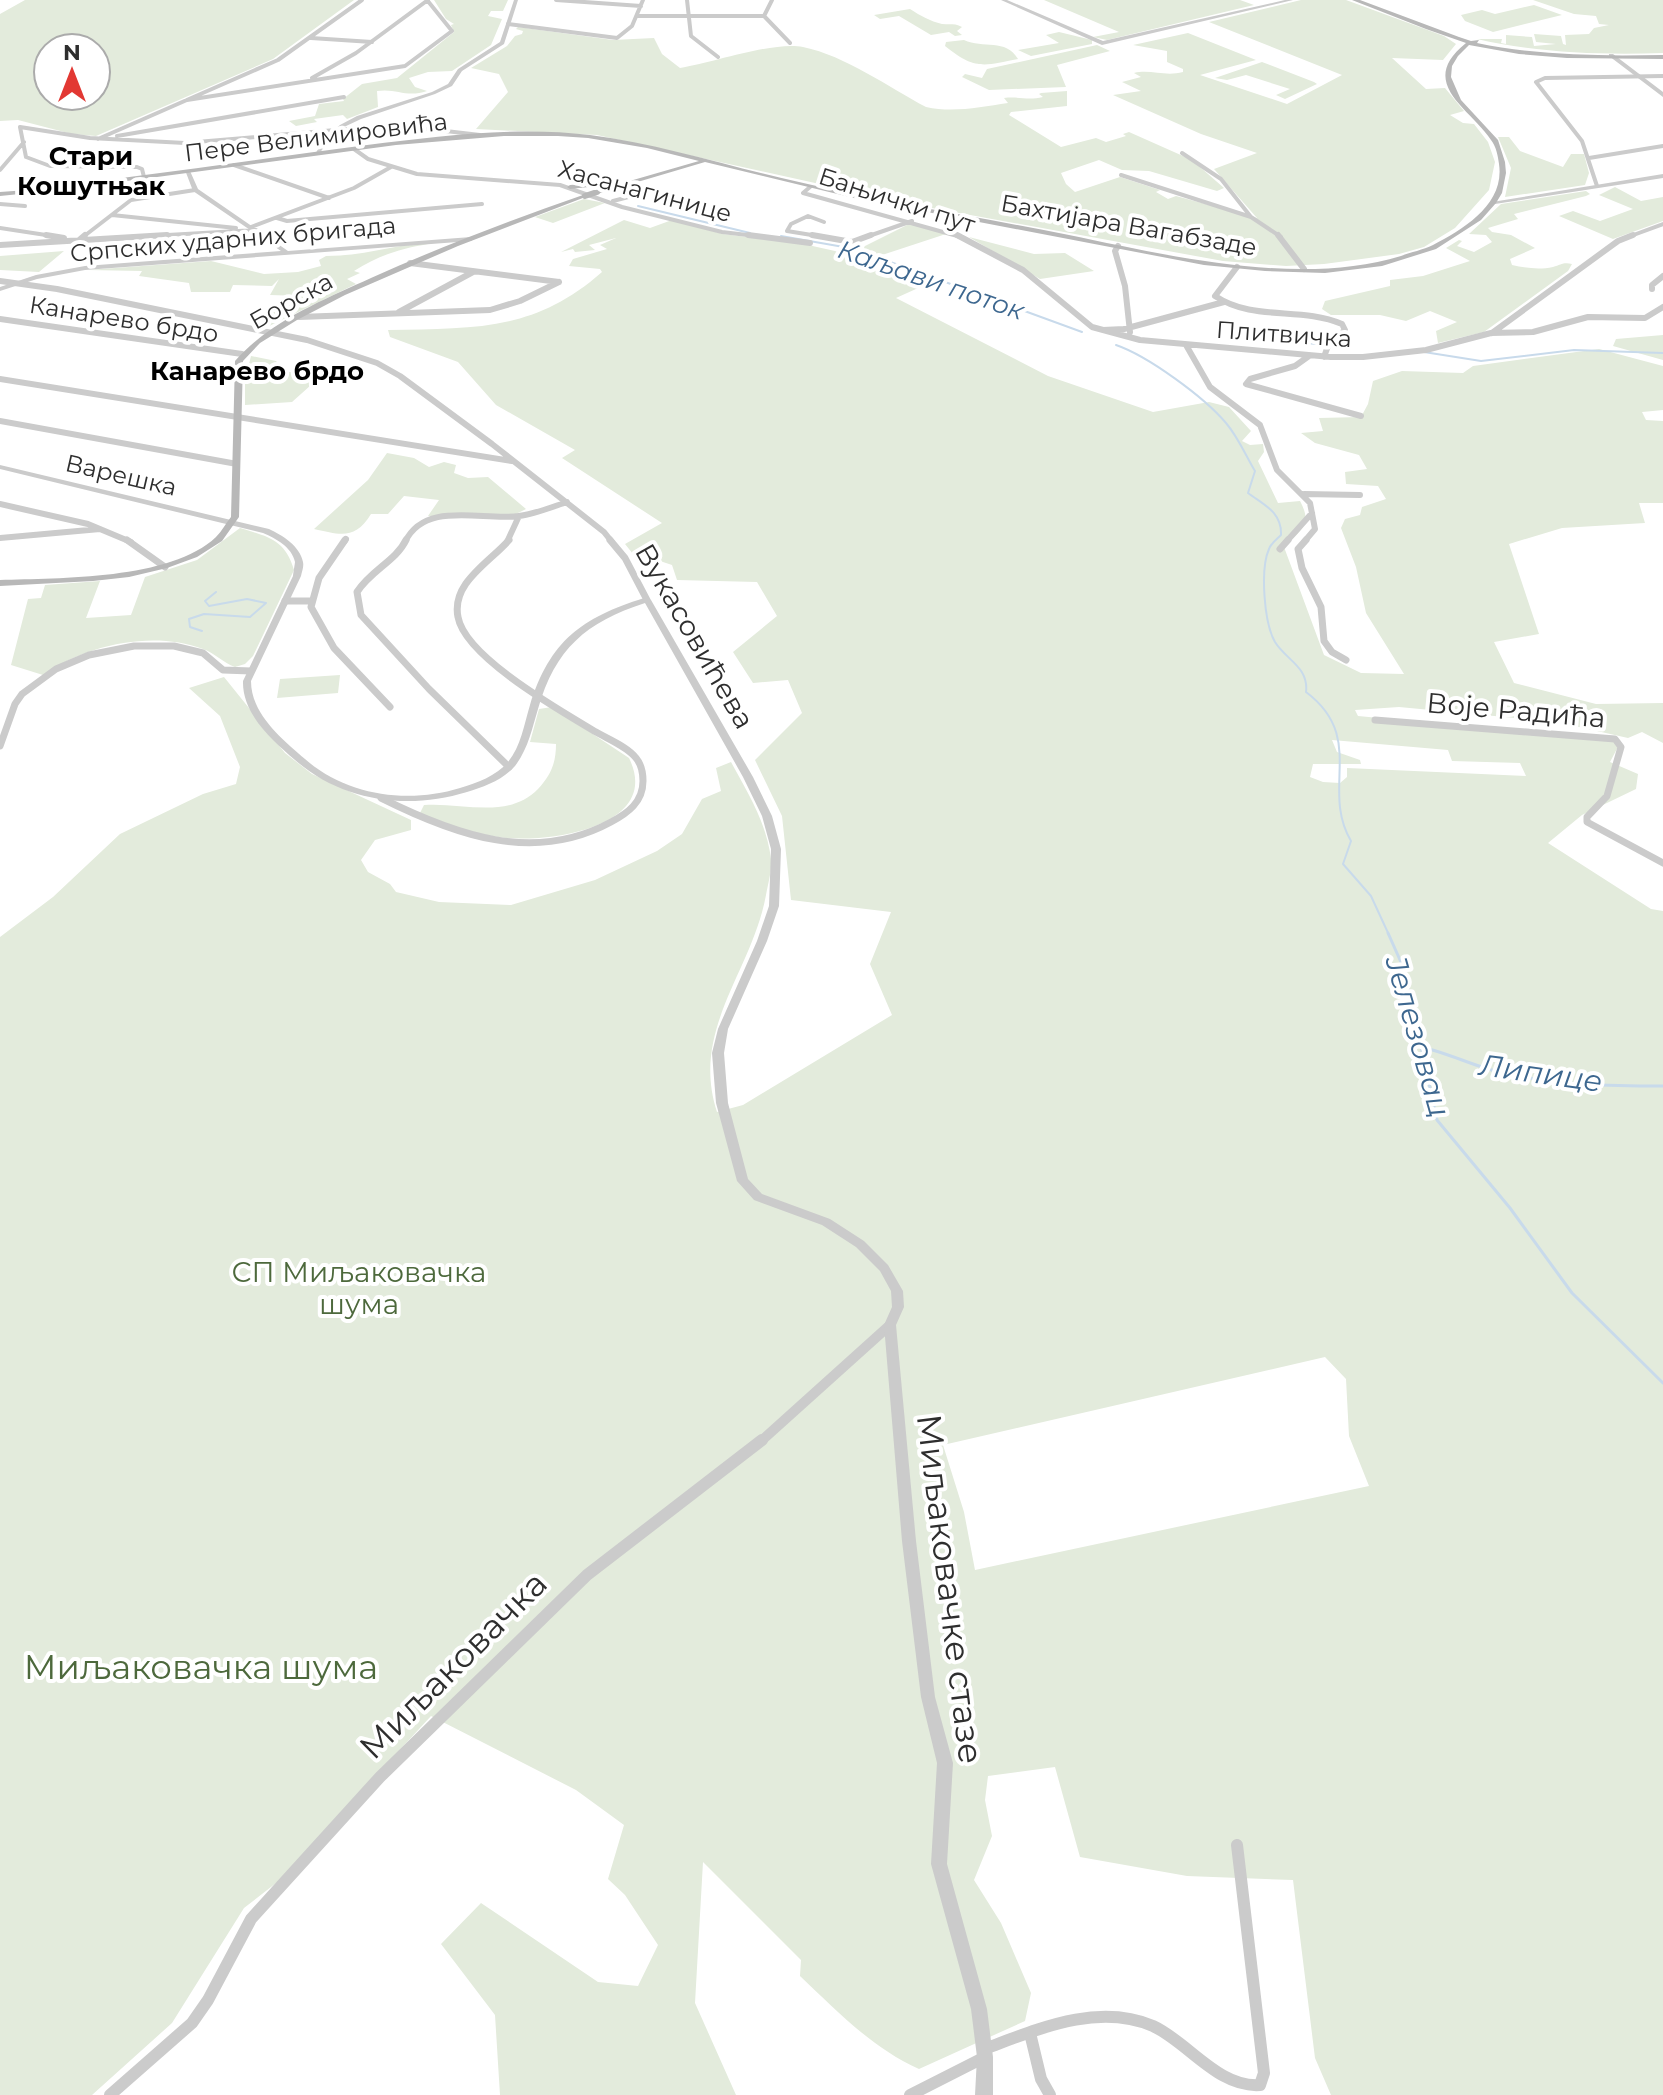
<svg xmlns="http://www.w3.org/2000/svg" width="1663" height="2095" font-family="Montserrat,sans-serif">
  <style>
    .green { fill: #e3ebdc; fill-rule: evenodd }
    .lines { fill: none; stroke-linecap: round; stroke-linejoin: round }
    .stream-far1 { stroke: #c8daeb; stroke-width: 2 }
    .stream { stroke: #c8daeb; stroke-width: 3 }
    .minor-far4 { stroke: #cbcbcb; stroke-width: 4 }
    .minor-far3 { stroke: #cbcbcb; stroke-width: 6 }
    .minor-far2 { stroke: #cbcbcb; stroke-width: 7 }
    .minor-far1 { stroke: #cbcbcb; stroke-width: 10 }
    .minor { stroke: #cbcbcb; stroke-width: 12 }
    .tertiary { fill: #cbcbcb; fill-rule: evenodd }
    .secondary { fill: #b8b8b8; fill-rule: evenodd }
    .secondary-bridge { stroke: #b8b8b8; stroke-width: 6 }
    .labels { text-anchor: middle; dominant-baseline: central; stroke-width: 8; stroke-linejoin: round; paint-order: stroke }
    .far-street-label { font-size: 24px; fill: #2e2e2e; stroke: #fff }
    .far-neighbourhood-label { font-size: 26px; font-weight: bold; fill: #000; stroke: #fff }
    .far-water-label { font-size: 26px; font-style: italic; fill: #3d678f; stroke: #fff }
    .street-label { font-size: 28px; fill: #2e2e2e; stroke: #fff }
    .park-label { font-size: 28px; fill: #4d693c; stroke: #fff }
    .water-label { font-size: 30px; font-style: italic; fill: #3d678f; stroke: #fff }
    .near-street-label { font-size: 34px; fill: #2e2e2e; stroke: #fff }
    .near-park-label { font-size: 34px; fill: #4d693c; stroke: #fff }
  </style>
  <rect width="100%" height="100%" fill="#fff"/>
  <path class="green" d="M25 0H354L273 59 96 136 72 134 18 120 0 121V14ZM48 48H96V96H48Z
    M434 0H508L503 11H491L488 16 502 19 491 45 452 71 428 72 409 78 415 87 427 91C406 98 397 88 377 91L378 107 347 119 343 115 314 119 317 122 296 126 289 121 315 116 319 104 344 101 343 99 362 84 397 78 454 32 451 25 454 24 446 19Z
    M1044 0H1240L1254 5 1107 40 1093 37 1016 4 1093 37 1119 32Z
    M1301 0H1346L1444 36 1456 44 1443 60 1392 58 1426 89 1445 88 1464 111 1450 115 1463 123 1474 124 1488 142 1495 162 1489 190 1455 228 1424 247 1399 254 1324 264 1286 266 1223 261 910 204 597 135 476 129 508 92 499 74 471 68 507 46 515 36 522 34 523 31 516 29 518 27 613 40 654 38 662 54 680 68C713 63 773 41 803 47 846 56 888 87 926 107 953 113 981 107 1008 103L1004 98C1019 96 1027 101 1043 97L1039 94 1041 93 1067 91V106L1011 112 1009 115 1061 147 1096 138 1106 142 1126 136 1123 134 1129 132 1192 160 1224 188 1217 191 1149 171 1122 170 1099 160 1061 173 1066 184 1075 192 1120 177 1160 190 1156 192 1168 199 1176 196 1257 218 1214 169 1257 153 1201 134 1113 95 1141 91 1122 82 1141 77 1134 73C1151 69 1165 77 1183 72V69L1167 62V51L1133 45 1188 33 1256 60 1200 75 1287 104 1342 75 1209 22Z
    M1533 0H1663V53C1601 55 1538 53 1477 39H1502L1501 43 1506 44V35L1532 37 1534 46 1556 44 1536 42 1534 34 1561 36 1563 44 1566 45 1565 35 1589 34 1594 28 1609 25 1599 24 1596 16 1574 14Z
    M1534 5 1562 15 1493 32 1465 21 1461 15 1482 10 1495 14Z
    M910 9C921 16 930 21 942 24 950 25 955 23 962 27L957 31 962 35 955 36 949 32 931 35 899 16 880 19 874 15Z
    M1059 32 1092 40V44L1031 56 1018 50 1059 43 1046 35Z
    M964 40C983 49 1006 38 1018 59 983 66 975 70 945 46L946 42Z
    M1097 45 1110 51 1057 65 1066 87 989 90 962 77 965 74 982 78 987 69Z
    M1262 62 1314 82 1317 84 1285 99 1276 95 1290 89 1246 75 1227 80 1215 78Z
    M1498 137H1509L1520 151 1563 167 1571 154H1584L1589 173 1585 185 1505 197 1511 168Z
    M1615 187 1641 201 1663 197V221L1613 239 1559 216 1573 211 1600 221 1633 209 1599 195Z
    M1586 191 1590 194 1586 196 1514 214 1518 219 1488 228 1492 232 1511 235 1535 248 1510 259 1512 265C1525 268 1539 270 1553 267 1561 265 1563 262 1572 264L1568 271 1484 332 1438 343 1436 331 1457 322 1430 311 1406 321 1380 315H1331L1322 309 1325 301 1390 286V280L1423 276 1470 261 1446 248 1459 240 1462 241 1457 246 1474 252 1492 242 1486 235 1469 234 1501 204Z
    M584 199 605 203 553 223 535 217Z
    M624 220 650 228 672 220 723 234 808 245 835 251 927 284 896 298 1048 376 1153 412 1209 402 1229 407 1251 431 1242 441 1250 445 1263 444 1264 452 1258 461 1278 503 1300 501C1313 525 1301 530 1284 547L1324 655 1361 673 1404 674 1366 613 1356 567 1341 528 1345 519 1360 515 1362 507 1386 499 1378 486 1346 484 1345 472 1367 469 1359 455 1315 443 1301 433 1323 431 1319 418 1361 417 1368 404 1373 381 1402 371 1463 373 1473 366 1599 349 1663 366V410L1642 412 1646 420 1663 421V503H1639L1645 523 1562 528 1509 544 1539 634 1494 642 1514 683 1596 704 1663 703V743L1642 732 1628 738 1557 722 1399 707 1355 710 1358 716 1612 740 1619 745 1610 762 1638 774 1636 789 1582 815 1548 843 1651 909 1663 911V2095H1331L1315 2058 1293 1880 1187 1876 1080 1857 1055 1767 988 1776 985 1800 992 1836 974 1880 1001 1923 1031 1993 1025 2021 919 2069C872 2048 837 2011 800 1976L801 1960 703 1862 695 2003 736 2095H500L495 2015 441 1944 481 1903 598 1982 638 1986 658 1945 625 1895 608 1879 624 1825 576 1790 431 1716 280 1880 244 1908 172 2023 92 2095H0V937L53 897 120 834 203 794 236 784 240 767 220 716 189 688 224 677 285 753 312 774 411 820V830L375 840 361 860 368 872 390 884 396 892 439 902 511 905 595 880 657 851 682 834 702 799 721 791 716 768 731 762C748 793 767 824 771 859 772 870 768 884 766 895 752 972 690 1029 717 1112L743 1105 892 1015 870 964 891 912 791 900 782 816 755 760 802 713 788 680 753 683 733 652 777 616 757 582 677 580 672 565 654 559H637L625 544 662 523 562 458 575 450 496 405 458 362 390 337 388 330C474 328 534 332 602 272L600 269 569 266 573 259 607 249 600 245 616 238 589 245 595 250 575 252 573 249 561 252ZM1332 740 1448 750 1452 761 1520 763 1526 776 1347 768V777L1340 783 1323 782 1310 777 1313 764H1361L1360 760 1337 752ZM1325 1357 1346 1379 1349 1436 1369 1486 975 1570 964 1512 943 1445Z
    M913 222 949 233 879 256 859 249Z
    M969 237 1034 254 1065 253 1094 271 1040 279Z
    M426 242 428 244C400 249 379 255 354 271L360 273 347 279 356 284 265 328 254 309 286 308 301 296 270 295 279 279 272 286 233 285 230 292H191L189 283 139 276 142 271 88 270 211 261 264 274 298 272 321 266 319 260 326 256C361 256 392 246 426 242Z
    M64 251 39 272 0 270V256Z
    M1663 335V360L1613 346 1616 339Z
    M251 356 276 361 284 371 320 377 292 402 245 405V380Z
    M387 453 414 458 429 467 444 462 456 465 454 473 468 478 488 477 526 509 514 515 428 516 439 500 404 496 388 514H371C355 540 341 535 314 529L368 480Z
    M240 528C268 537 285 539 294 570L253 656 245 664 235 667C223 663 215 653 203 649 152 630 86 645 43 675L11 665 28 599 41 598 45 585 100 581 86 618 131 615 145 577 197 560Z
    M340 675 338 693 277 698 280 679Z
    M552 707 629 758C664 829 542 844 498 837 471 833 445 824 420 813L424 805C462 802 508 820 538 789 551 775 556 763 556 744L530 742 539 709Z"/>
  <g class="lines">
    <path class="stream-far1" d="M638 206 750 233
      M781 236 855 249 1082 332
      M1302 343 1320 344
      M1116 345C1148 356 1204 397 1226 423 1238 437 1246 456 1255 471L1248 493C1264 505 1282 512 1281 535 1277 539 1271 543 1269 549 1260 569 1264 623 1275 642 1286 660 1309 667 1306 692 1367 738 1320 788 1351 841L1343 864 1371 896 1389 935
      M1424 352 1481 361 1574 350 1663 353
      M202 631 190 627 189 619 204 614 250 617 266 603 247 599 209 606 205 601 216 592"/>
    <path class="stream" d="M1388 933 1404 969 1437 1120 1510 1208 1572 1293 1663 1383
      M1421 1047C1449 1053 1475 1067 1503 1073 1556 1085 1610 1086 1663 1086"/>
    <path class="minor-far4" d="M556 0 641 6
      M687 0 691 36 718 57
      M637 16H764
      M764 16 790 43
      M764 16 772 0
      M508 24 617 38 632 26 643 0
      M311 38 372 42
      M312 78 356 53 428 0
      M187 100 405 66 452 31 427 0
      M117 136 344 97
      M98 139 278 60 362 0
      M354 149 368 159 417 174 560 185 622 207 722 232 764 237
      M1182 153 1221 179 1251 217
      M1589 158 1663 146
      M234 165 329 198
      M0 170 24 142
      M1121 175 1251 217 1281 237
      M144 177 142 169 137 167 50 166 26 157 20 127 90 138 185 143 394 125 480 135
      M1597 186 1582 141 1536 82 1545 78 1663 76
      M810 187 803 193 961 237
      M613 201 640 194 624 183
      M0 204 25 206
      M112 215 236 228
      M277 218 287 221 482 204
      M251 227 354 188 391 167
      M0 228 59 237
      M83 237 131 200 195 190
      M132 237 256 230
      M824 237 787 231 791 224 808 216 824 222
      M866 237 912 221
      M1628 237 1663 224"/>
    <path class="minor-far3" d="M46 235 64 238
      M748 235 810 243
      M812 235 852 242 871 235
      M957 235 1023 270 1092 327 1140 340 1331 357H1363L1426 350 1491 333 1533 332 1588 317 1645 318 1663 307
      M1278 235 1304 269
      M78 241 85 235
      M0 245 167 235
      M1118 246 1115 251 1125 286 1130 332
      M410 263 559 282
      M1237 267 1215 296C1254 322 1300 306 1342 324L1345 330 1329 343 1324 357
      M0 281 57 289 307 340 377 363 400 376 492 444 604 532 612 542
      M1652 289V285L1663 276
      M399 312 473 272
      M299 317 490 310 520 301 559 282
      M0 319 242 354
      M1103 330 1124 329 1224 302
      M1492 333 1618 241 1633 235
      M1186 345 1210 387 1260 425 1277 470 1310 503 1315 529 1304 542
      M1309 356 1295 366 1250 379 1246 384 1361 416
      M0 379 512 461
      M0 421 237 464
      M1304 494 1360 495
      M0 504 88 524 131 542
      M0 538 100 529
      M344 542 346 539
      M405 542C425 500 482 521 519 516 535 514 552 507 567 502
      M507 542 519 516
      M1286 542 1312 513"/>
    <path class="minor-far2" d="M127 540 165 567
      M345 540 319 578 311 607 334 648 390 707
      M406 540C396 561 371 570 357 592L361 615 429 689 509 767
      M610 540 625 558 647 600
      M1306 540 1298 549 1302 568 1321 607 1324 641 1332 652 1346 660
      M1280 549 1288 540
      M285 601H311
      M1375 720 1615 739 1621 747 1607 796 1587 817V822L1663 863
      M0 746 15 704 22 694 56 669 89 655 134 646H174L203 653 223 670 251 671
      M381 798C455 835 534 864 611 822 628 813 643 802 643 781 643 774 641 764 636 758 628 747 608 739 596 732 561 711 465 657 458 617 451 583 490 562 509 540"/>
    <path class="minor-far1" d="M760 1442 890 1325"/>
    <path class="minor" d="M1030 2033 1041 2079 1050 2095
      M984 2049C1036 2030 1097 2002 1153 2026 1188 2042 1218 2088 1260 2085L1264 2073 1237 1845
      M110 2095 192 2023 208 2000 251 1919 380 1777 587 1575 762 1440
      M910 2095 985 2057"/>
    <path class="tertiary" d="M514 0H518L504 44 462 71 452 86 435 94 361 119 344 127 330 139 319 154H315L326 137 340 125 357 116 432 92 448 84 458 69 500 42Z
      M1001 0H1007L1103 41 1285 0H1293L1102 45Z
      M1609 54H1613L1663 92V97L1609 56Z
      M185 170 190 171 198 189 288 251 471 237 474 239 471 241 85 270 37 279 0 291V287L36 275 85 266 281 251 193 191Z
      M1663 174V178L1495 204 1492 202Z
      M0 465 269 529C282 535 300 546 303 562 304 567 302 571 301 576L251 681C251 714 282 739 305 759 347 796 408 804 460 788 477 783 496 776 508 762 521 746 524 725 530 705 550 641 581 618 644 598L647 597 651 600 753 777 772 816 781 849 779 906 767 941 728 1029 724 1053 728 1103 748 1179 762 1194 830 1219 864 1241 888 1265 903 1291 904 1307 896 1325 916 1541 935 1697 953 1763 947 1864 987 2009 993 2057V2095H975L977 2057 971 2009 931 1864 937 1763 921 1697 902 1541 884 1325 892 1307 891 1291 880 1271 856 1247 822 1225 754 1200 737 1181 716 1103 712 1053 718 1029 757 941 769 906 771 849 762 816 743 777 645 603C586 622 555 649 538 709 532 729 528 749 515 766 503 780 484 787 467 792 408 810 343 802 295 760 272 740 242 714 243 681L293 576C293 575 295 563 295 562 292 547 275 538 263 533L0 469Z"/>
    <path class="secondary" d="M1352 0H1360L1459 37 1471 41 1479 40 1477 43C1539 56 1601 56 1663 55V59L1567 58 1519 54 1469 45 1458 56 1452 66 1451 77 1461 100 1498 140 1505 162 1506 173 1502 193 1496 203 1481 220 1436 249 1382 266 1325 273 1265 271 1204 265 854 198 705 162 597 194 595 193V191L699 161 647 148 588 138 558 136H504L396 145 60 190 0 196V192C46 189 91 182 137 176 213 166 290 155 367 145 440 136 516 126 590 135 661 144 730 167 799 182 889 203 979 217 1069 235 1170 256 1300 287 1401 256 1411 252 1423 250 1433 245 1464 229 1505 204 1499 164 1498 156 1496 146 1491 140 1470 108 1416 83 1466 43L1426 29Z
      M605 182 607 183V185L570 189 567 187 570 185Z
      M583 195 588 196 458 246 345 295 297 320 260 343 243 361 239 517 222 541 197 557 167 568 129 577 93 581 0 586V580C59 578 171 580 216 537 222 531 226 523 231 517L235 361C270 321 323 300 371 278 440 247 511 220 583 195Z"/>
    <path class="secondary-bridge" d="M585 196 597 192"/>
  </g>
  <g class="labels">
    <g class="far-street-label">
      <text transform="translate(316 137) rotate(-7)">Пере Велимировића</text>
      <text transform="translate(645 191) rotate(15)">Хасанагинице</text>
      <text transform="translate(897 200) rotate(18)">Бањички пут</text>
      <text transform="translate(1129 225) rotate(10)">Бахтијара Вагабзаде</text>
      <text transform="translate(233 239) rotate(-5)">Српских ударних бригада</text>
      <text transform="translate(291 301) rotate(-29)">Борска</text>
      <text transform="translate(124 319) rotate(9)">Канарево брдо</text>
      <text transform="translate(1284 334) rotate(4)">Плитвичка</text>
      <text transform="translate(121 475) rotate(13)">Варешка</text>
    </g>
    <g class="far-neighbourhood-label">
      <text x="91" y="156">Стари<tspan x="91" dy="30">Кошутњак</tspan></text>
      <text x="257" y="371">Канарево брдо</text>
    </g>
    <g class="far-water-label">
      <text transform="translate(931 280) rotate(19)">Каљави поток</text>
    </g>
    <g class="street-label">
      <text transform="translate(695 636) rotate(60)">Вукасовићева</text>
      <text transform="translate(1516 710) rotate(5)">Воје Радића</text>
    </g>
    <g class="park-label">
      <text x="359" y="1272">СП Миљаковачка<tspan x="359" dy="32">шума</tspan></text>
    </g>
    <g class="water-label">
      <text transform="translate(1418 1036) rotate(74)">Јелезовац</text>
      <text transform="translate(1541 1073) rotate(8)">Липице</text>
    </g>
    <g class="near-street-label">
      <text transform="translate(950 1589) rotate(83)">Миљаковачке стазе</text>
      <text transform="translate(453 1665) rotate(-45)">Миљаковачка</text>
    </g>
    <g class="near-park-label">
      <text x="201" y="1667">Миљаковачка шума</text>
    </g>
  </g>
  <g transform="translate(72 72)"><circle r="38" fill="#ffffff" stroke="#ababab" stroke-width="2"/>
  <path d="M0-6L14 30L0 20L-14 30Z" fill="#e23833"/>
  <text y="-12" font-size="22" font-weight="bold" text-anchor="middle" fill="#2e2e2e">N</text>
  </g>
</svg>
